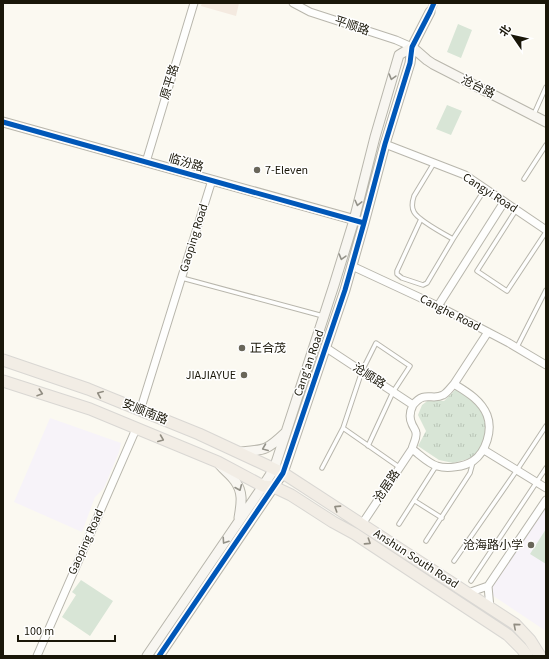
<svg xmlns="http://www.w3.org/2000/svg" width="549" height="659" font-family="'Source Sans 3','Noto Sans SC',sans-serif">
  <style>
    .education { fill: #f7f3f9 }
    .medical { fill: #f4eae0 }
    .grass { fill: url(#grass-tufts) }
    .garden { fill: #d8e5d6 }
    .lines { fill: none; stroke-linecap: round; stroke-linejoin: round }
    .secondary-tunnel { stroke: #d9d7ce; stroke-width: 9; stroke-dasharray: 9 4.5; stroke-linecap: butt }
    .lane-casing { stroke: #b8b6ac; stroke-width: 5.5 }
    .street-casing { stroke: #b8b6ac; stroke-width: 9 }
    .secondary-casing { stroke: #b8b6ac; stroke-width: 11 }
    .primary-casing { stroke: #d9d7d3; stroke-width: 13 }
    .lane { stroke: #fefefd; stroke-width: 3.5 }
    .street { stroke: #fefefd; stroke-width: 7 }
    .secondary { stroke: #f8f6f1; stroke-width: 9 }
    .primary { stroke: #f2ede5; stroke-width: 11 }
    .cycleway-casing { stroke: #fff; stroke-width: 8 }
    .cycleway { stroke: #0057b8; stroke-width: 5 }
    .oneway { stroke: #949289 }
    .oneway2 { stroke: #918d82 }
    .poi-dot { fill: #69665a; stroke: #fff; stroke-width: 1.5 }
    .labels { text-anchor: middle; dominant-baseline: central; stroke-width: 3; stroke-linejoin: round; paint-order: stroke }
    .street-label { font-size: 12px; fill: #1a1709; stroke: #fff }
    .poi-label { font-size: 12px; fill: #1a1709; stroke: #fff; text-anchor: start }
  </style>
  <defs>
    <pattern id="grass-tufts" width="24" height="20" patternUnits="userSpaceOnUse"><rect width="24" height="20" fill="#d8e5d6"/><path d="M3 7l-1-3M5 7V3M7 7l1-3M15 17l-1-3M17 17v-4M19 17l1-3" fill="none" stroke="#b9c4b6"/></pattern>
  </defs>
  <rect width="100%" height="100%" fill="#fbf9f1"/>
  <path class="education" d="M50 418 121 443 119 452 104 488 95 497 82 532 14 502Z
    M546 499V631L486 591Z"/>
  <path class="medical" d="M202 3H239L236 16 201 6Z"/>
  <path class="grass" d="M456 389 477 403 486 415 488 428 484 446 472 458 453 463 439 460 418 446 426 431 418 415 422 405 430 399 444 401Z"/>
  <path class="garden" d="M458 24 472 30 461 58 447 52Z
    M447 105 462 111 451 135 436 129Z
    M546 529V564L530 554Z
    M81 580 113 601 90 636 62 617 76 595 72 592Z"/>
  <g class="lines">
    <path class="secondary-tunnel" d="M430 12 434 3"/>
    <g class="lane-casing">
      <path id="lane" d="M534 114 546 87
        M434 163 414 196C412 202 411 207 414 212 418 220 444 234 453 239
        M524 179 546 145
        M516 210 477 271 507 291 546 232
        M421 219 397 271V274L402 278 423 285 427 283 453 239 485 189
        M182 278 323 316
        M517 347 546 290
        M343 428 399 467
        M322 468 343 428 362 371 376 343 410 366 393 392 368 446
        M415 501 442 518
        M399 524 436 466
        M426 541 470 473 473 462
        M454 561 517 470 546 426
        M471 581 546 468"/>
    </g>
    <g class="street-casing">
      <path id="street" d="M293 3 310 12 396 40 412 47
        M385 144 465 175 546 230
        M146 162 194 3
        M352 266 438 306 488 332 509 343 546 365
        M438 306 504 202
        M325 347 413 405C425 390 432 401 443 395 447 393 451 387 454 384 467 392 481 400 487 415 493 430 486 452 473 461 464 467 447 469 437 466 429 464 419 454 412 449 413 444 417 438 416 433 416 430 413 427 412 424 409 418 410 411 413 405
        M454 384 488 332
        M140 411 212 180
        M484 450 546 488
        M362 524 412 449
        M488 586 490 608
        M468 593 488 586 546 500
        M37 656 136 429"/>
    </g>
    <g class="secondary-casing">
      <path id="secondary" d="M412 47 427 60 433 64 546 122
        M3 122 359 221
        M239 452C265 450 266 451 285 433
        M220 465C225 471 231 475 235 481 244 493 241 505 239 518
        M147 656 263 486 274 469 334 285 354 220 375 137 399 55 412 47
        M159 656 283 473 345 290 364 223 385 144 410 63 412 47 430 12"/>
    </g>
    <g class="primary-casing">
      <path id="primary" d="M3 360 88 389 199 434 283 473 515 624 530 640 540 656
        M3 381 90 409 218 462 263 486 274 487 291 495 333 522 355 534 508 635 522 649 527 656"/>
    </g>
    <use href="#lane" class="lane"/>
    <use href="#street" class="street"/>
    <use href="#secondary" class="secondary"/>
    <use href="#primary" class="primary"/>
    <g class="cycleway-casing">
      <path id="cycleway" d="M3 122 364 223
        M159 656 283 473 345 290 364 223 385 144 410 63 412 47 430 12 434 3"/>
    </g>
    <use href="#cycleway" class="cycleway"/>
  </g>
  <defs><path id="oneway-chevron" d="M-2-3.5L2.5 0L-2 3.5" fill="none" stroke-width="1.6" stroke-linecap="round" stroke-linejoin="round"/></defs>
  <g class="oneway">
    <use href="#oneway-chevron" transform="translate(392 77) rotate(106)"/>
    <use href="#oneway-chevron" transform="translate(358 203) rotate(104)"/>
    <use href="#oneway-chevron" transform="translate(342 257) rotate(106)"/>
    <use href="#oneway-chevron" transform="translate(265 448) rotate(158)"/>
    <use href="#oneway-chevron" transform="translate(239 488) rotate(67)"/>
    <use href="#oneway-chevron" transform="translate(225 541) rotate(124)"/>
  </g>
  <g class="oneway2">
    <use href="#oneway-chevron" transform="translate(40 393) rotate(18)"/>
    <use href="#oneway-chevron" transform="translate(100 394) rotate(-157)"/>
    <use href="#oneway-chevron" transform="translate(161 439) rotate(22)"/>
    <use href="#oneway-chevron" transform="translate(337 508) rotate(-147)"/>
    <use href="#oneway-chevron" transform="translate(368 542) rotate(33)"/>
    <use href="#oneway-chevron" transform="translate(516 626) rotate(-139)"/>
  </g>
  <g class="poi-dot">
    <circle cx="257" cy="170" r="4"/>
    <circle cx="242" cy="348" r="4"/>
    <circle cx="244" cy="375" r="4"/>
    <circle cx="531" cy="545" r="4"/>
  </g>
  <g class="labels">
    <g class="street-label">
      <text transform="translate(352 26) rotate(18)">平顺路</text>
      <text transform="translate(170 82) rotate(-73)">原平路</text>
      <text transform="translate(478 87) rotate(27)">沧台路</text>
      <text transform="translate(186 163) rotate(16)">临汾路</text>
      <text transform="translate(490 193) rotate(33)">Cangyi Road</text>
      <text transform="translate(194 238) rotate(-73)">Gaoping Road</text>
      <text transform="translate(450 313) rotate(27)">Canghe Road</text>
      <text transform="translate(309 363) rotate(-71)">Cang'an Road</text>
      <text transform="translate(369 376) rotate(33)">沧顺路</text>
      <text transform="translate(145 412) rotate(22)">安顺南路</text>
      <text transform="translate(387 486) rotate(-56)">沧居路</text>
      <text transform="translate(86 542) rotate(-66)">Gaoping Road</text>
      <text transform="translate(416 559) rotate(33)">Anshun South Road</text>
    </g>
    <g class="poi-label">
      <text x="265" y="170">7-Eleven</text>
      <text x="250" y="348">正合茂</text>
      <text x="236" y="375" text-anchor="end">JIAJIAYUE</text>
      <text x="523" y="545" text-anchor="end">沧海路小学</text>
    </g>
  </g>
  <rect width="549" height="659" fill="none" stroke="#1a1709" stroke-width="8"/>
  <g transform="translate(513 36) rotate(304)" stroke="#ffffff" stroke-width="3" paint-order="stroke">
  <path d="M0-3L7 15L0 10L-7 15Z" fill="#1a1709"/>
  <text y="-6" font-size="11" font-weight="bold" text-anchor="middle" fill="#1a1709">北</text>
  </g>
  <path d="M18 635v6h97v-6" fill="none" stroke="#1a1709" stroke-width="2"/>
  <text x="24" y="635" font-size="12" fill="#1a1709" stroke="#ffffff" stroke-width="3" paint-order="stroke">100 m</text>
</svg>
